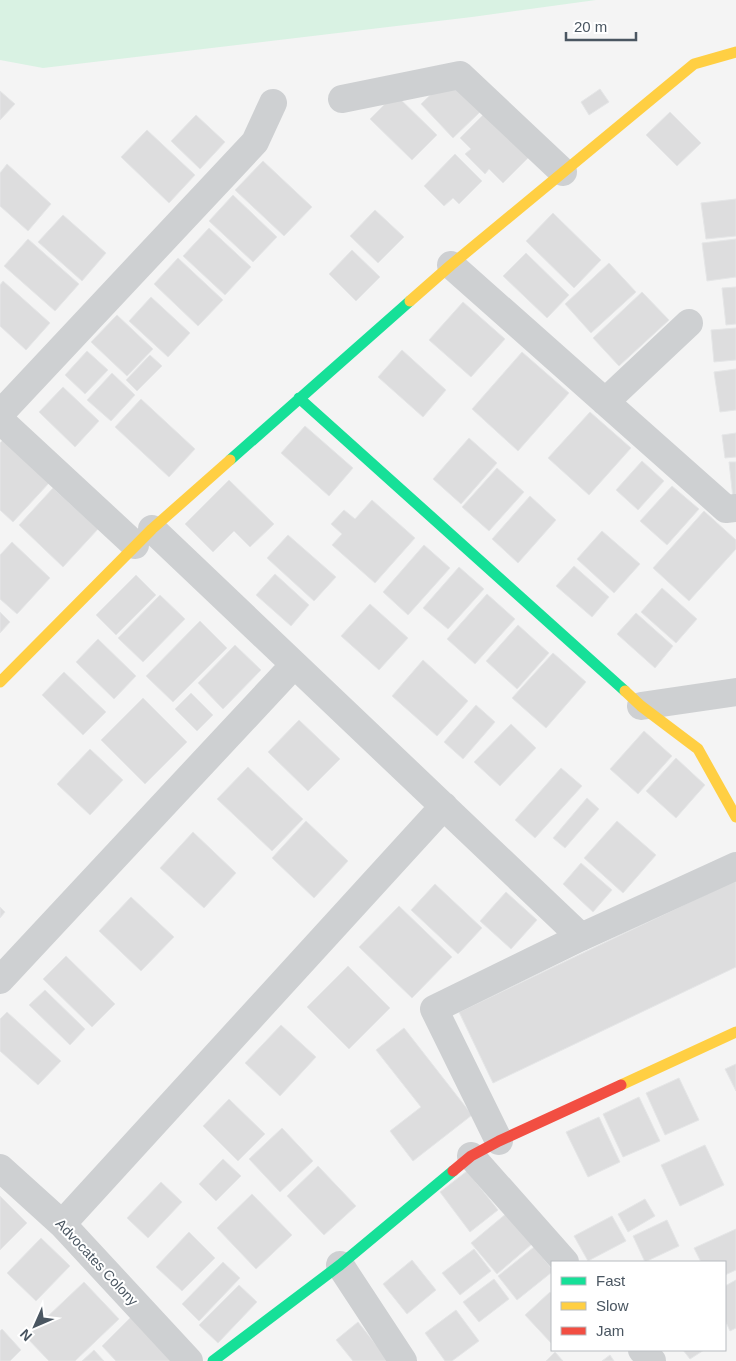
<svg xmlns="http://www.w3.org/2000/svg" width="736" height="1361" font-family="Helvetica,sans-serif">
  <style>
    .green { fill: #d9f2e3 }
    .building { fill: #ddddde; stroke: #e5e6e7 }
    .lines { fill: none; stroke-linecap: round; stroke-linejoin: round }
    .street { stroke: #ced0d2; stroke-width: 28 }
    .fast { stroke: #16e098; stroke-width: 11 }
    .slow { stroke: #ffcf43; stroke-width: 11 }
    .jam { stroke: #f24e42; stroke-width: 11 }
    .labels { text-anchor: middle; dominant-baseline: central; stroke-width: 4; stroke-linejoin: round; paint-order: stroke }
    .street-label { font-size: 14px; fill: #4a5661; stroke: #fff }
  </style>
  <rect width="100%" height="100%" fill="#f4f4f4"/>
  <path class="green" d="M0 0H596L472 17 43 68 0 60Z"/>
  <path class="building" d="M448 78 480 112 453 138 421 104Z
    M600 89 609 102 589 115 581 102Z
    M0 91 15 104 0 120Z
    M395 94 437 135 412 160 370 119Z
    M486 112 530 156 503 183 489 169 485 174 465 154 471 149 460 138Z
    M670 112 701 143 677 166 646 135Z
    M196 115 225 142 200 169 171 141Z
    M147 130 195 175 169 203 121 157Z
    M455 154 482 181 459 204 453 198 444 206 424 186Z
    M263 161 312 207 284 236 235 190Z
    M7 164 51 204 28 231 0 206V173Z
    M233 195 277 237 253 262 209 221Z
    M736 199V236L706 239 701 203Z
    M375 210 404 237 378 263 350 236Z
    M553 213 601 260 574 288 526 241Z
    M63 215 106 253 82 281 38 242Z
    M209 228 251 267 225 295 183 256Z
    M28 239 79 284 55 311 4 266Z
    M736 239V277L707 281 702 243Z
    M352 250 380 277 356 301 329 274Z
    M526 253 569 295 547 318 503 276Z
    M178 258 223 300 198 326 154 284Z
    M609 263 636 292 591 333 565 304Z
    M3 281 50 323 26 350 0 326V285Z
    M736 287V324L726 325 722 288Z
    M642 292 669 320 619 366 593 338Z
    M151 297 190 333 168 357 129 321Z
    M463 302 505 339 471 377 429 340Z
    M117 315 153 349 127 376 91 342Z
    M736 328V360L714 362 711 330Z
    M402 350 446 390 423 417 378 377Z
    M87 351 108 370 85 394 65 375Z
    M522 352 569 393 518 451 472 409Z
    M150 355 162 366 137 391 126 380Z
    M736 369V410L720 412 714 372Z
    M112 373 135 395 111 421 87 400Z
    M63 387 99 421 75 447 39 412Z
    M141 399 195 449 169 477 115 427Z
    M590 412 631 448 589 495 548 458Z
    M305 426 353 468 329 496 281 453Z
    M736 433V457L725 458 722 435Z
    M469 438 497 463 461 504 433 479Z
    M4 439 50 482 13 522 0 510V443Z
    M642 461 664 481 638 510 616 490Z
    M729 462H736V498H733Z
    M497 468 524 492 489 531 462 507Z
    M229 480 274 524 250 547 234 531 213 552 185 524Z
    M672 486 699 509 667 545 640 521Z
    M53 488 98 529 63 567 19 525Z
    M530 496 556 520 518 563 492 539Z
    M372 500 415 538 375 583 332 545 342 534 331 524 344 510 355 519Z
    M704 511 736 540V549L689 601 653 568Z
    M602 531 640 564 614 593 577 559Z
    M288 535 336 577 314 601 267 558Z
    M12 542 50 578 17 614 0 599V555Z
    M424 545 450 568 408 615 383 592Z
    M574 566 609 597 592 617 556 586Z
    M459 567 484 589 448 629 423 608Z
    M275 574 309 605 291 626 256 595Z
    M136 575 156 595 116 635 96 615Z
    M662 588 697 619 676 643 641 612Z
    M487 594 515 619 475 664 447 639Z
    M160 595 185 619 143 662 118 638Z
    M370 604 408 638 379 670 341 636Z
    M0 612 10 622 0 633Z
    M636 613 673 646 655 668 617 634Z
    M200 621 227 648 173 702 146 676Z
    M518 625 549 653 517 689 486 661Z
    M98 639 136 676 114 699 76 662Z
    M235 645 261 670 223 709 198 683Z
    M553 653 586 682 546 728 512 698Z
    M423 660 468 701 437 736 392 696Z
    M64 672 106 712 83 735 42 695Z
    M191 693 213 715 197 731 175 709Z
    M143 698 187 742 145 784 101 740Z
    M476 705 495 722 463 759 444 742Z
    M299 720 340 759 308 791 268 752Z
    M511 724 536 748 500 786 474 762Z
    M644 731 672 756 638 794 610 769Z
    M90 749 123 780 90 815 57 784Z
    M676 758 705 785 676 818 646 791Z
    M248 767 303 819 272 851 217 799Z
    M561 768 582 786 535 838 515 820Z
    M587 798 599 809 565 848 553 838Z
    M306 821 348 861 314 898 272 858Z
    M617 821 656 855 623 893 584 858Z
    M193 832 236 873 204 908 160 868Z
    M581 863 612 890 593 912 563 884Z
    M736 880V967L493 1083 459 1012Z
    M435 884 482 928 458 954 411 910Z
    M506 892 537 920 511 949 480 921Z
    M131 897 174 937 141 971 99 931Z
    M399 906 452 957 412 998 359 947Z
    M0 907 5 912 0 918Z
    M66 956 115 1004 92 1027 43 979Z
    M348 966 390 1008 349 1049 307 1007Z
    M45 990 85 1029 70 1045 29 1005Z
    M7 1012 61 1061 38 1085 0 1051V1019Z
    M281 1025 316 1057 280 1096 245 1063Z
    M404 1028 472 1115 413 1161 390 1131 421 1107 376 1050Z
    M736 1064V1091L725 1069Z
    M679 1078 699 1120 665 1135 646 1093Z
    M639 1097 660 1141 623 1157 603 1114Z
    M229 1099 265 1134 238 1161 203 1126Z
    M599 1117 620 1162 588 1177 566 1132Z
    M282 1128 313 1161 280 1192 249 1159Z
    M705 1145 724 1185 680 1206 661 1165Z
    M223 1159 241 1176 216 1201 199 1184Z
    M318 1166 356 1206 324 1235 287 1196Z
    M467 1171 498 1210 470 1232 440 1192Z
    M161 1182 182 1202 148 1238 127 1218Z
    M252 1194 292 1235 256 1269 217 1228Z
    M0 1196 27 1223 0 1250Z
    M645 1199 655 1216 628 1232 618 1214Z
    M507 1213 532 1244 497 1274 471 1243Z
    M612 1216 626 1241 588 1261 574 1236Z
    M667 1220 679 1246 645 1262 633 1236Z
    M736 1229V1270L725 1275V1262H701L694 1248Z
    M189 1232 215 1258 182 1291 156 1267Z
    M41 1238 70 1266 36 1301 7 1273Z
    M534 1247 552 1269V1272L517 1300 498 1276Z
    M474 1249 491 1271 460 1295 442 1273Z
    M412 1260 436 1290 407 1314 383 1284Z
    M223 1262 240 1278 199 1321 182 1304Z
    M494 1279 509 1299 479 1322 463 1302Z
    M736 1280V1328L730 1331 725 1320V1286Z
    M84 1282 119 1319 75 1361H49L26 1337Z
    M239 1285 257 1302 218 1343 199 1325Z
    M550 1292 552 1294V1344L525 1315Z
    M456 1310 479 1341 452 1361H445L425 1333Z
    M131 1317 171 1359 169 1361H116L102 1346Z
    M358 1322 389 1361H353L336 1340Z
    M2 1329 21 1350 10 1361H0V1331Z
    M94 1350 104 1361H82Z
    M683 1350H704L690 1359Z
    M555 1352 563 1361H546Z
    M610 1355 614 1361H602Z"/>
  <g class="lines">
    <path class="street" d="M342 99 460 75 563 172
      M451 265 726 509 736 508
      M605 402 689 323
      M0 414 255 142 273 103
      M0 420 135 545
      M152 529 581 937
      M641 706 736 692
      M0 980 294 665
      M499 1141 434 1009 581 937 736 866
      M471 1156 565 1262
      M0 1168 62 1224 189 1361
      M62 1224 444 806
      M340 1265 403 1361
      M642 1350 652 1361"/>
    <path class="fast" d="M299 398 625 691
      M230 460 410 301
      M213 1361 340 1265 453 1171"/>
    <path class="slow" d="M410 301 451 265 694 64 736 52
      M0 682 152 529 230 460
      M625 691 641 706 698 749 736 817
      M621 1085 736 1032"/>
    <path class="jam" d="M453 1171 471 1156 499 1141 621 1085"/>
  </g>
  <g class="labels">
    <g class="street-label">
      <text transform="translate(97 1262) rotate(47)">Advocates Colony</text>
    </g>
  </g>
  <rect x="551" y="1261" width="175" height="90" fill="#ffffff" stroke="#b7bbc0"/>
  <rect x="561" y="1277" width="25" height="8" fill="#16e098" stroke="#b7bbc0"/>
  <text x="596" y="1286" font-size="15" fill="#4a5661">Fast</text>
  <rect x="561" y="1302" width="25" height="8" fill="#ffcf43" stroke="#b7bbc0"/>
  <text x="596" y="1311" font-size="15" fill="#4a5661">Slow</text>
  <rect x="561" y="1327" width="25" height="8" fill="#f24e42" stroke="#b7bbc0"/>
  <text x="596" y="1336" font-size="15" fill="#4a5661">Jam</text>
  <g transform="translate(35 1326) rotate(225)" stroke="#ffffff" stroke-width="4" paint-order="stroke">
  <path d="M0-4L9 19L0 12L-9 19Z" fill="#4a5661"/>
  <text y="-8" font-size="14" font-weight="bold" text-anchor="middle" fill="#4a5661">N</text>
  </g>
  <path d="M566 32v8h70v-8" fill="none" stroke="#4a5661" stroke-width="2.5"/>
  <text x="574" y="32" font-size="15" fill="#4a5661" stroke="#ffffff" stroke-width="4" paint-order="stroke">20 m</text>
</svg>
